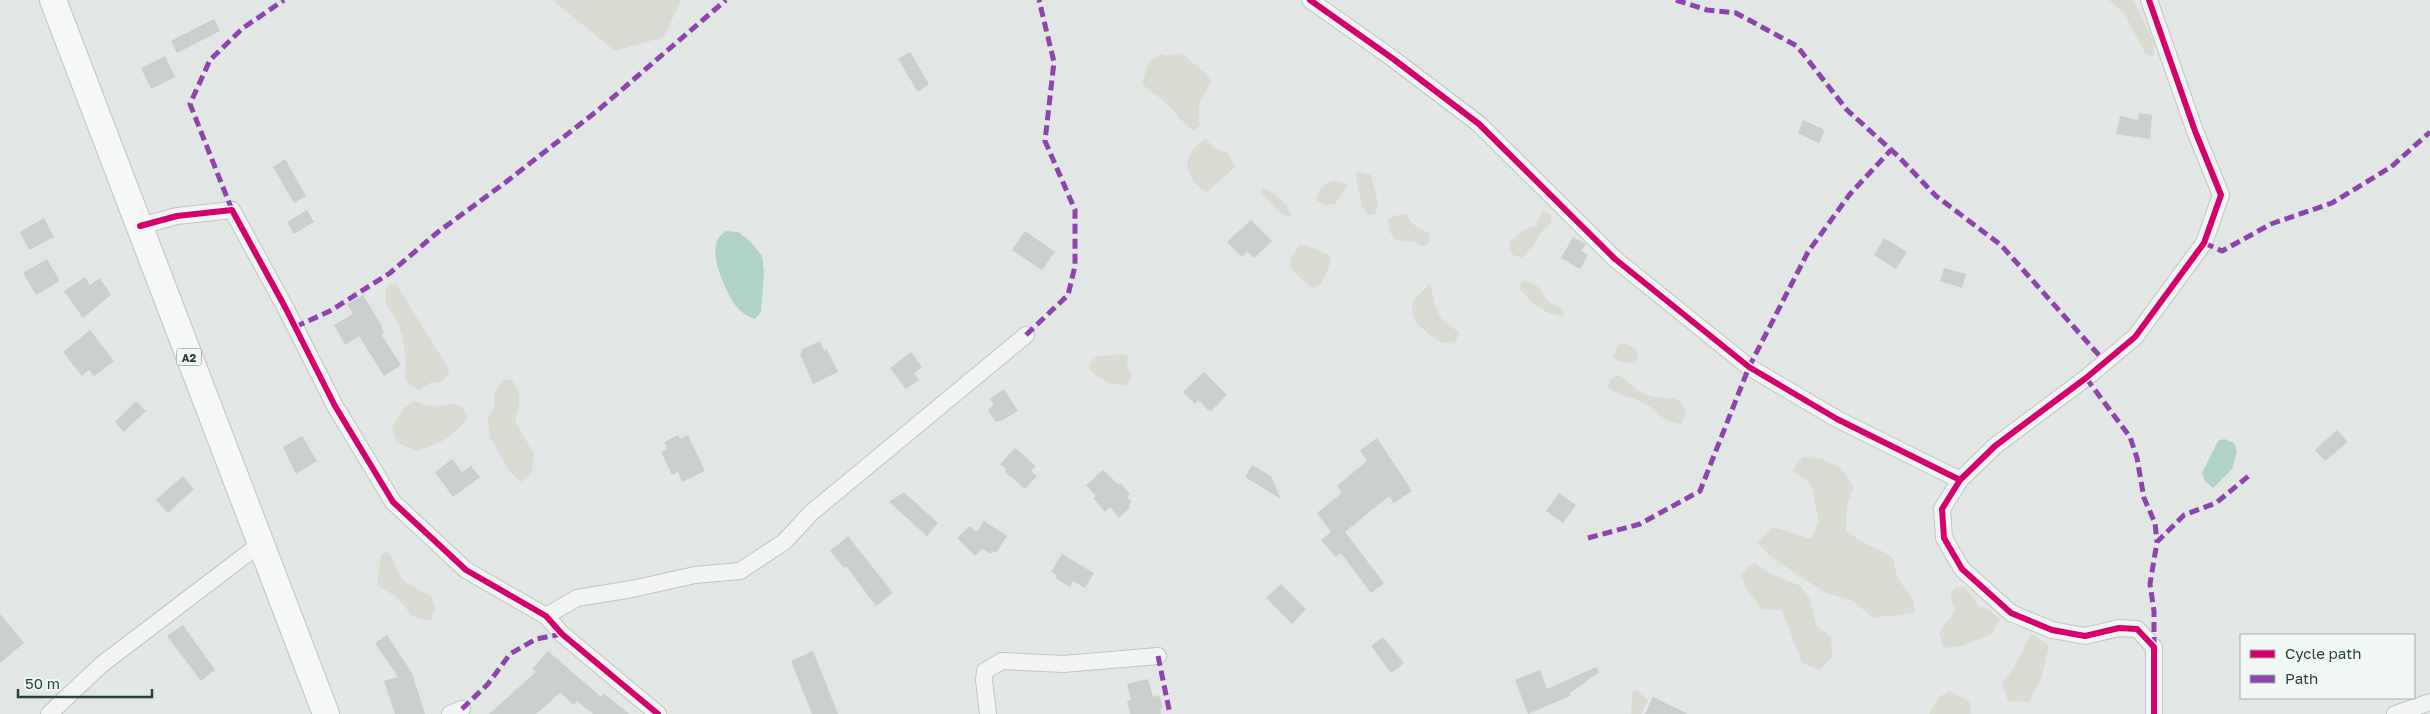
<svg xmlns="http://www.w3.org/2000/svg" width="2430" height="714" font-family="'Golos Text',sans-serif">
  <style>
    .green { fill: #dadbd2 }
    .water { fill: #b1d2c6 }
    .building { fill: #cbcfce }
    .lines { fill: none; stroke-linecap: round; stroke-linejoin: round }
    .street-casing { stroke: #c0c5c4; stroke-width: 18 }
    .primary-casing { stroke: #bfc5c3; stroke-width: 28 }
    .street { stroke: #f2f4f4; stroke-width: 16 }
    .primary { stroke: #f6f7f7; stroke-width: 26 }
    .quiet { stroke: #8e44ad; stroke-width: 5; stroke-dasharray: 10 5; stroke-linecap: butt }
    .cycleway-casing { stroke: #f0f7f5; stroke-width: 9 }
    .cycleway { stroke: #d6006c; stroke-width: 6 }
    .labels { text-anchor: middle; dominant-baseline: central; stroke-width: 4; stroke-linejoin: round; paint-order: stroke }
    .shield { fill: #f0f7f5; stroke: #657873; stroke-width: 1 }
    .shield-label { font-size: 11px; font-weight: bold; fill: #29413b }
  </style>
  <rect width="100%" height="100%" fill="#e2e7e6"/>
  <path class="green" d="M552 0H681L664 37 615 51Z
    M2109 0H2133L2155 44 2153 56 2146 55 2124 13Z
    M1182 53 1208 76 1212 83C1199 98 1197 106 1200 125L1194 131C1183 124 1177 114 1168 105 1160 97 1150 92 1142 84L1149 62 1162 54 1167 56Z
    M1206 139 1214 148 1227 152 1235 167 1207 192C1183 178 1179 154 1206 139Z
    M1359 172 1371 175 1378 203 1375 214 1367 215 1362 207 1355 173Z
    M1333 180 1348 184 1335 204 1325 205 1316 200C1318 189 1323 185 1333 180Z
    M1263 188C1274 192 1290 204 1291 217 1277 215 1271 201 1260 193Z
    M1542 211 1551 214V223L1542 231 1535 243 1522 258 1513 255 1509 248 1510 241C1518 235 1526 227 1536 226Z
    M1406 214 1414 225 1429 233 1430 241 1424 247 1414 242 1396 240 1389 231 1388 219 1393 216Z
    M1299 245H1306L1331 256 1329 267 1321 284 1312 287 1300 278 1290 266 1292 257Z
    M1523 281C1542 284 1539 291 1548 301 1554 307 1559 303 1564 313L1562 316C1546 316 1527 300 1519 287Z
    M389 284H396L450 371 442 382H432L419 390 410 386 404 378C407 360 404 333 395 316 392 312 387 308 386 303 384 297 385 289 389 284Z
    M1430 284C1438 310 1433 316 1459 332L1456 341 1444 343C1428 335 1399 316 1418 295 1422 291 1427 288 1430 284Z
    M1625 343 1637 350 1638 358 1634 364 1618 361 1613 357 1618 345Z
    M1117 354 1128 356 1127 365 1132 375 1127 385C1111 385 1100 380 1089 369L1091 361 1097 357Z
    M1618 375C1627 379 1632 387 1641 392 1651 398 1665 398 1676 398L1683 405 1686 414 1681 424C1658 421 1661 412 1644 403 1632 396 1619 398 1608 387L1610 379Z
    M511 379C523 395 520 403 515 421L533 452 532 472 521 482 510 472 490 437 488 418 494 408V392L504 380Z
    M415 401C437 411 440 402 460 405L468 416C455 437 439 444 416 451L397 442 392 426 405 407Z
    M1803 457C1832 460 1839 463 1854 487L1847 504 1846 530C1863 546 1878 546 1894 559L1896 575 1913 601 1915 612C1900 616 1888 615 1873 618L1852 600 1826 593 1807 581 1769 555 1757 542 1773 527 1811 539 1819 523 1812 488 1808 481 1793 471 1796 464Z
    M387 552C395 559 395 568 401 577 408 586 422 591 432 597L435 607 431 620C411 619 412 615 401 602 395 595 385 590 377 585L381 554Z
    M1755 563 1768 573 1801 586 1810 599 1816 625 1831 637 1832 657 1820 670 1802 663 1782 611 1761 609 1746 588 1741 575 1749 566Z
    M1956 587H1965L1979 606 1992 612 2000 619 1992 634 1961 646 1943 648 1939 632 1955 612 1950 594Z
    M2031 633 2049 646 2041 679 2029 702 2008 701 2002 684 2018 661Z
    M1636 690 1648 700 1641 714H1631L1632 692Z
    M1949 691 1970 702 1971 714H1929L1939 697Z"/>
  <path class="water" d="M726 231 738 232 750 241 762 256 764 272 761 312 755 319C747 316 741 312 736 306 726 293 709 255 718 239 719 236 724 233 726 231Z
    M2224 439 2234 443 2237 451 2232 469 2213 488 2205 481 2202 473 2218 441Z"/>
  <path class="building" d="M214 19 220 31 177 53 171 41Z
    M910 52 929 84 918 92 898 59Z
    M165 56 175 77 151 89 141 68Z
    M2139 113 2152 115 2150 139 2116 134 2120 116 2138 120Z
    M1803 120 1825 130 1819 143 1798 133Z
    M285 159 306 196 294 203 273 167Z
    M307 210 314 222 294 234 287 222Z
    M44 218 54 237 29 250 20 232Z
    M1251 220 1272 241 1254 258 1247 252 1242 257 1227 242Z
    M1025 231 1055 252 1042 270 1012 250Z
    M1573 237 1586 244 1581 251 1588 255 1580 269 1561 258Z
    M1884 238 1907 252 1896 269 1874 255Z
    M47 259 60 281 36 295 23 273Z
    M1944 268 1966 274 1962 288 1940 281Z
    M85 277 90 285 100 278 111 295 83 318 64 291Z
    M363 295 380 323 384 333 381 334 401 365 384 376 359 336 345 345 334 325 353 314 347 304Z
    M90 330 114 361 94 376 89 370 82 376 63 352Z
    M820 341 824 351 827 349 838 372 813 384 800 354 802 353 801 350Z
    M911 352 922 367 914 373 919 380 906 389 890 368Z
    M1204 372 1227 395 1210 412 1198 400 1195 404 1183 392Z
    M1004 389 1018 411 1001 421H995L988 410 994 405 990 399Z
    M136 401 146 411 124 432 115 422Z
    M2337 430 2348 442 2325 461 2315 450Z
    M678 435 680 439 688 435 705 471 682 482 678 472 672 475 661 452 667 449 664 442Z
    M302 436 317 461 296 474 283 447Z
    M1377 438 1412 491 1394 503 1389 496 1345 532 1384 583 1371 593 1341 553 1335 557 1321 540 1331 532 1317 513 1342 493 1337 486 1367 461 1360 450Z
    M1015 448 1036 466 1031 471 1037 476 1025 489 1005 472 1006 469 1000 464Z
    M452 459 462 472 471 466 480 477 453 497 435 472Z
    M1252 465 1271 476 1281 499 1245 477Z
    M1103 470 1119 485 1121 483 1130 494 1127 497 1132 502 1128 506 1130 508 1119 518 1110 507 1105 512 1093 498 1096 496 1086 485Z
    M183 476 194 489 168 513 156 500Z
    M904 492 938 523 927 536 889 502Z
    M1559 493 1576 505 1563 523 1546 511Z
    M984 521 1007 536 996 553 993 551 991 554 982 549 975 556 957 538 970 526 977 532Z
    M848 536 893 593 876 606 846 566 844 568 830 551Z
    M1062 554 1094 573 1085 588 1073 581 1070 587 1055 578 1057 575 1051 572Z
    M1281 584 1306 609 1292 624 1266 598Z
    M0 614 24 643 0 663Z
    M183 625 215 670 201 681 167 636Z
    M387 635 412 673 425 714H395L384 681 398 677 375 643Z
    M1383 637 1404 663 1391 673 1371 646Z
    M548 651 601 697 603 693 629 714H593L577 701 574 705 560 693 536 714H489L536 672 532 669Z
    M813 651 838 714H812L791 661Z
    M1596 667 1599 672 1569 694 1570 696 1528 714 1515 680 1540 670 1547 689Z
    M1148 679 1153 697 1159 695 1163 708 1160 709 1161 714H1130L1127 701 1131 700 1127 684Z
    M1653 697 1688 714H1645Z"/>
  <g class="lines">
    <g class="street-casing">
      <path id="street" d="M1310 0 1392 58 1479 124 1615 259 1749 367 1837 419 1960 480
        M2149 0 2195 131 2221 195 2204 243 2135 337 2086 378 1995 446 1960 480 1942 509 1944 538 1962 569 2011 613 2052 630 2085 636 2119 628 2137 629 2154 647V714
        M140 226 177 216 232 210 285 307 335 406 393 502 466 570 546 616 562 634 658 714
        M546 616 577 598 632 589 695 575 740 571 784 542 811 513 1026 335
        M49 714 101 665 260 544
        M450 714 462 709
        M988 714 984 680 985 671 1002 661 1063 664 1158 656
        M2395 714 2430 702"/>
    </g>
    <g class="primary-casing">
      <path id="primary" d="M53 0 326 714"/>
    </g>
    <use href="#street" class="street"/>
    <use href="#primary" class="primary"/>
    <path class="quiet" d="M1676 0 1707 10 1736 13 1797 46 1847 110 1898 156 1936 196 2001 245 2105 362
      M232 210 190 104 210 60 243 28 284 0
      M2204 243 2222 251 2271 224 2332 203 2391 167 2430 132
      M295 327 330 311 390 273 438 232 506 182 597 111 726 0
      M1026 335 1068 295 1075 266V210L1045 141 1054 62 1039 0
      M2086 378 2130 437 2137 458 2144 498 2155 523 2157 542
      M1588 538 1640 524 1700 491 1749 367 1808 252 1850 194 1891 150
      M2154 647V611L2150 584 2157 542 2184 515 2216 503 2251 474
      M1158 656 1170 714
      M462 709 488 684 510 654 536 639 562 634"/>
    <g class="cycleway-casing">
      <path id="cycleway" d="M1310 0 1392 58 1479 124 1615 259 1749 367 1837 419 1960 480
        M2149 0 2195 131 2221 195 2204 243 2135 337 2086 378 1995 446 1960 480 1942 509 1944 538 1962 569 2011 613 2052 630 2085 636 2119 628 2137 629 2154 647V714
        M140 226 177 216 232 210 285 307 335 406 393 502 466 570 546 616 562 634 658 714"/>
    </g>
    <use href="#cycleway" class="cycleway"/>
  </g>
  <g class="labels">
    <rect class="shield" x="176.5" y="348.5" width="25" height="17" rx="4"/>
    <g class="shield-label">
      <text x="189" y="357">A2</text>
    </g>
  </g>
  <rect x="2240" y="634" width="175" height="65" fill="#f0f7f5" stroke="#a0aeab"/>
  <rect x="2250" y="650" width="25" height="8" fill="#d6006c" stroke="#a0aeab"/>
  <text x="2285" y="659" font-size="15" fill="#29413b">Cycle path</text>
  <rect x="2250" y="675" width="25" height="8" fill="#8e44ad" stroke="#a0aeab"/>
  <text x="2285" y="684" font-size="15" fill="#29413b">Path</text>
  <path d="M18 689v8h134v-8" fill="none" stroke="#29413b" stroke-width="2.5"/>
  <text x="25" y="689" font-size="15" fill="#29413b" stroke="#f0f7f5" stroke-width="4" paint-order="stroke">50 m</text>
</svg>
